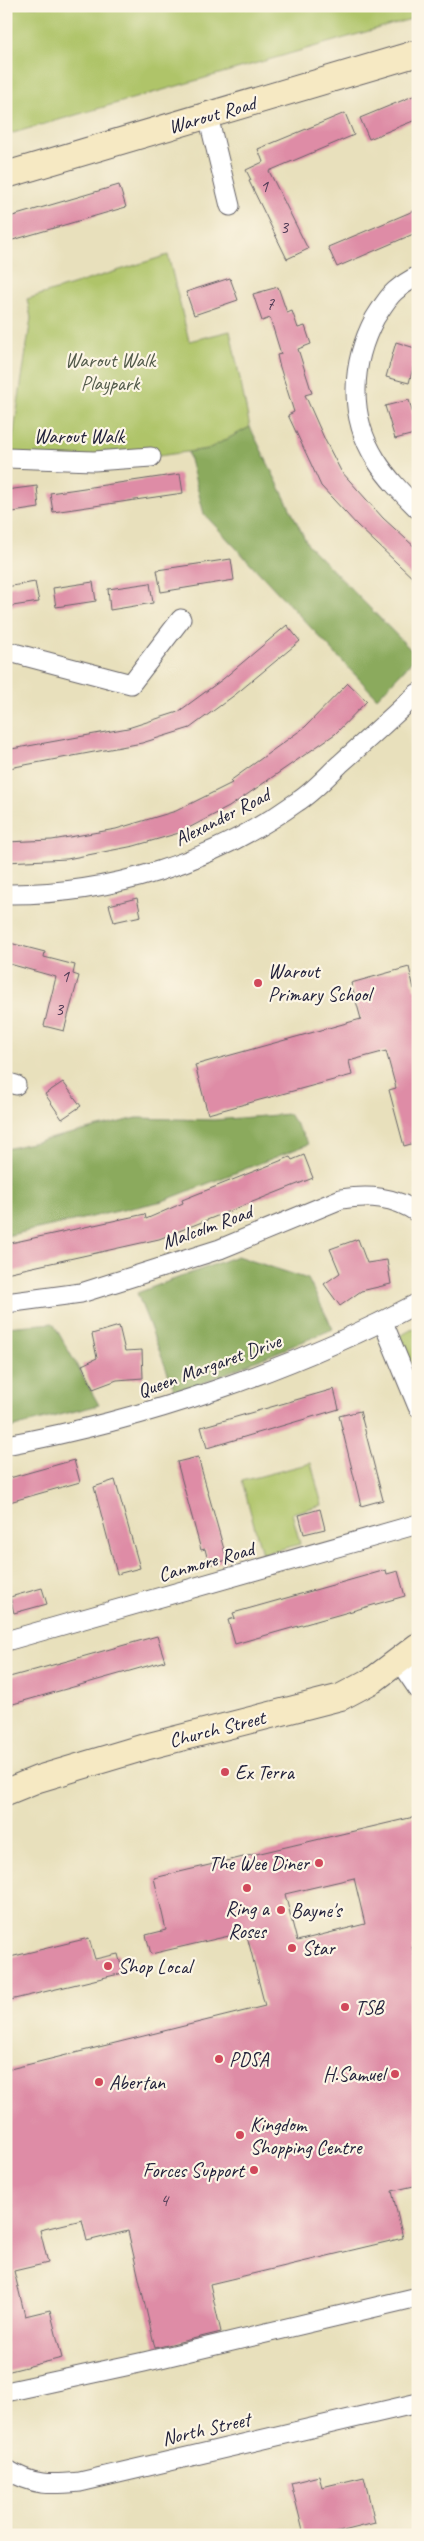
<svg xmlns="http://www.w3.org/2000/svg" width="424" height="2541" font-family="Caveat,sans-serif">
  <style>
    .green { fill: #afc469; stroke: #687352 }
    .forest { fill: #8baa5d; stroke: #56664c }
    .building { fill: #de8ca6; fill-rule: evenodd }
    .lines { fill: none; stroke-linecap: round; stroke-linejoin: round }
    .street-casing { stroke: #676468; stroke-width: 21 }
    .secondary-casing { stroke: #676468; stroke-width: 28 }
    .street { stroke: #fff; stroke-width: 19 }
    .secondary { stroke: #f6e9c3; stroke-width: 26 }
    .poi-dot { fill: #d1495b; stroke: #fcf5e5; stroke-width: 2 }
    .labels { text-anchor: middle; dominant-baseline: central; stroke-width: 4.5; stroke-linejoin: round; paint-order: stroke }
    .number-label { font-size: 18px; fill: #513c56 }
    .street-label { font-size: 20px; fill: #22223b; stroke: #fcf5e5 }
    .park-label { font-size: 20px; fill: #535b4b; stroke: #fcf5e5 }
    .poi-label { font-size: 20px; fill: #22223b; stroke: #fcf5e5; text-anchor: start }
  </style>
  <rect width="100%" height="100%" fill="#fcf5e5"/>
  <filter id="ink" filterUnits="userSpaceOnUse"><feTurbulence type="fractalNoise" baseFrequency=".02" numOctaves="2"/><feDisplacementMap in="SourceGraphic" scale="10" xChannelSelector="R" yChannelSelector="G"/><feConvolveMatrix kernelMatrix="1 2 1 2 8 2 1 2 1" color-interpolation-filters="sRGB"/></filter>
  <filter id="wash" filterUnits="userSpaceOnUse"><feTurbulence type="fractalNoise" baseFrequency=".0096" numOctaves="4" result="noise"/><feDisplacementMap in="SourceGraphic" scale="20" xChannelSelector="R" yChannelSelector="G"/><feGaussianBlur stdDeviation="1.12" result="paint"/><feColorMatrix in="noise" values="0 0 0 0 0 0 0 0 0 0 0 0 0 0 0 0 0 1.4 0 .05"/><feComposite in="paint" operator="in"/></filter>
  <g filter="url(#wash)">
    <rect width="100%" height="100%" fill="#e8e0bc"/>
    <path class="green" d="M6 6H418V17L6 135Z
      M168 255 189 341 230 331 250 427 208 449 151 457 10 458 31 318 27 299Z
      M418 1326V1407L391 1341Z
      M311 1463 322 1505 292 1513 300 1544 262 1554 242 1481Z"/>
    <path class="forest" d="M250 427 308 545 417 656 377 698 204 514 188 452 208 449Z
      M289 1114 309 1144 163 1201 6 1236V1149L137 1118 214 1120Z
      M237 1256 308 1279 333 1329 176 1394 137 1293Z
      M53 1323 99 1405 6 1429V1327Z"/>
    <g id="blocks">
      <path class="building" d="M418 94V119L369 139 360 118Z
        M345 113 354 135 269 171 308 249 287 259 249 181 251 180 246 170 263 162 258 149Z
        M119 185 126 207 6 242V218Z
        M418 209V232L337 267 328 247Z
        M230 278 238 300 194 315 186 292Z
        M278 287 287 313 292 311 298 328 305 326 311 344 298 349 312 393 305 395 325 440 341 471 383 518 418 550V583L357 525 321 486 311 464 288 415 294 412 279 364 277 355 281 354 270 318 262 321 253 294Z
        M396 342 418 349 409 383 386 377Z
        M409 400 418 433 395 439 385 406Z
        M180 474 183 493 53 512 50 493Z
        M37 486 39 508 6 513V490Z
        M231 559 234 580 161 592 157 570Z
        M35 582 39 602 6 607V587Z
        M93 582 96 601 56 607 53 588Z
        M150 583 153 603 110 610 108 589Z
        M287 625 300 641 236 694 190 728 142 743 9 768 6 750 128 728 178 712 223 679Z
        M348 683 367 701 335 734 229 807 179 833 134 846 67 859 6 862V842L52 840 116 829 176 811 232 783 230 781 305 727Z
        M137 898 141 916 114 922 109 905Z
        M6 942 45 952 44 957 75 965 73 974 79 976 64 1031 44 1026 56 977 6 963Z
        M409 967 414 989H418V1142L404 1146 389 1090 396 1088 386 1051 349 1061 352 1075 208 1114 195 1065 361 1019 351 983Z
        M63 1082 81 1106 62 1119 45 1094Z
        M304 1155 313 1178 159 1239 6 1273V1244L145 1214 146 1219 183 1203 182 1200 290 1157 292 1160Z
        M358 1239 367 1263 387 1260 391 1284 361 1291 340 1306 324 1284 340 1273 330 1249Z
        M119 1326 125 1351 142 1350 143 1378 117 1380 93 1389 82 1365 97 1358 92 1334Z
        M334 1389 339 1409 207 1448 201 1427Z
        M360 1411 383 1500 361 1506 339 1416Z
        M198 1457 227 1560 209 1565 205 1549 201 1550 177 1462Z
        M74 1460 80 1482 6 1503V1479Z
        M115 1480 140 1568 117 1574 94 1487Z
        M320 1509 325 1529 304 1534 299 1515Z
        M386 1570 387 1574 398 1571 405 1596 235 1644 228 1620 235 1618 233 1613Z
        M42 1588 47 1604 14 1613 10 1597Z
        M157 1636 165 1661 6 1706V1678Z
        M418 1816V1946L412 1947 418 1966V2185L392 2191 403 2238 210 2284 221 2332 155 2348 128 2231 87 2241 82 2220 40 2230 48 2263 14 2271 25 2316 50 2310 62 2358 6 2372V2207L11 2206 6 2187V2070L265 2006 246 1932 151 1954 146 1935 166 1930 154 1878ZM354 1878 365 1924 297 1941 285 1894Z
        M89 1938 95 1959 118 1954 123 1973 6 2001V1958Z
        M319 2476 322 2487 364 2477 375 2523 327 2535H304L291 2483Z"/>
    </g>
  </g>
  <g filter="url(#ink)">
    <use href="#blocks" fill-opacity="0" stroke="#676468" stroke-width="1"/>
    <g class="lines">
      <g class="street-casing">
        <path id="street" d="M208 116 230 206
          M418 276C410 280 402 285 395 291 387 298 381 309 375 318 351 363 348 416 376 460 387 478 403 494 418 509
          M6 458 94 461 151 457
          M6 651 131 684 181 619
          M6 894C110 895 213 862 297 802 313 792 326 777 340 764 366 741 392 717 418 693
          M6 1082 16 1085
          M6 1303 81 1293 220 1249 341 1199C368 1195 394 1196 418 1213
          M383 1322 418 1407
          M6 1445C144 1420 294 1369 418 1303
          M6 1641 418 1524
          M399 1661 418 1689
          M6 2392 144 2362 418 2297
          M6 2469C34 2486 49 2485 80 2482L418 2403"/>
      </g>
      <g class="secondary-casing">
        <path id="secondary" d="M6 175 418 53
          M6 1792 38 1779 145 1747 341 1697 373 1680 418 1646"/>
      </g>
      <use href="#street" class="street"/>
      <use href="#secondary" class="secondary"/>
    </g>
  </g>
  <g class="poi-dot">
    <circle cx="258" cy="983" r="5"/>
    <circle cx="225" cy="1772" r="5"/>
    <circle cx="319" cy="1863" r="5"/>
    <circle cx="247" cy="1888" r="5"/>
    <circle cx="281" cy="1910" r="5"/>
    <circle cx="292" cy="1948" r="5"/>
    <circle cx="108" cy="1966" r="5"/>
    <circle cx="345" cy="2007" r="5"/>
    <circle cx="219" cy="2059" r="5"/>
    <circle cx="395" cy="2074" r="5"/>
    <circle cx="99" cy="2082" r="5"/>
    <circle cx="240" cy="2135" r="5"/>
    <circle cx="254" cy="2170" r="5"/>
  </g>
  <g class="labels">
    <g class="number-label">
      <text x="264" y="186">1</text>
      <text x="284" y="227">3</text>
      <text x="270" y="304">7</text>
      <text x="65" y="976">1</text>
      <text x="59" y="1009">3</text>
      <text x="164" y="2200">4</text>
    </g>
    <g class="street-label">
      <text transform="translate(212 115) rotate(-16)">Warout Road</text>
      <text x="79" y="436">Warout Walk</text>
      <text transform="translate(222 817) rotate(-27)">Alexander Road</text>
      <text transform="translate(207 1227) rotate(-20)">Malcolm Road</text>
      <text transform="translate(209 1366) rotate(-20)">Queen Margaret Drive</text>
      <text transform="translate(206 1562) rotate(-16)">Canmore Road</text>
      <text transform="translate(217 1729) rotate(-14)">Church Street</text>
      <text transform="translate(206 2429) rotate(-13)">North Street</text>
    </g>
    <g class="park-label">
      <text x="110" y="360">Warout Walk<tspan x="110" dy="23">Playpark</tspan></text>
    </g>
    <g class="poi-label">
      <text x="268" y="971">Warout<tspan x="268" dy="23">Primary School</tspan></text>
      <text x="235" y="1772">Ex Terra</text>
      <text x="309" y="1863" text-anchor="end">The Wee Diner</text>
      <text x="247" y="1908" text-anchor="middle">Ring a<tspan x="247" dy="23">Roses</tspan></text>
      <text x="291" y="1910">Bayne's</text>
      <text x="302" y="1948">Star</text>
      <text x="118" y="1966">Shop Local</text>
      <text x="355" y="2007">TSB</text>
      <text x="229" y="2059">PDSA</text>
      <text x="385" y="2074" text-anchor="end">H.Samuel</text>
      <text x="109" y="2082">Abertan</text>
      <text x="250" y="2124">Kingdom<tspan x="250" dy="23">Shopping Centre</tspan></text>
      <text x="244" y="2170" text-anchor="end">Forces Support</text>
    </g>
  </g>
  <rect width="424" height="2541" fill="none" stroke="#fcf5e5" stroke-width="25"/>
</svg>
